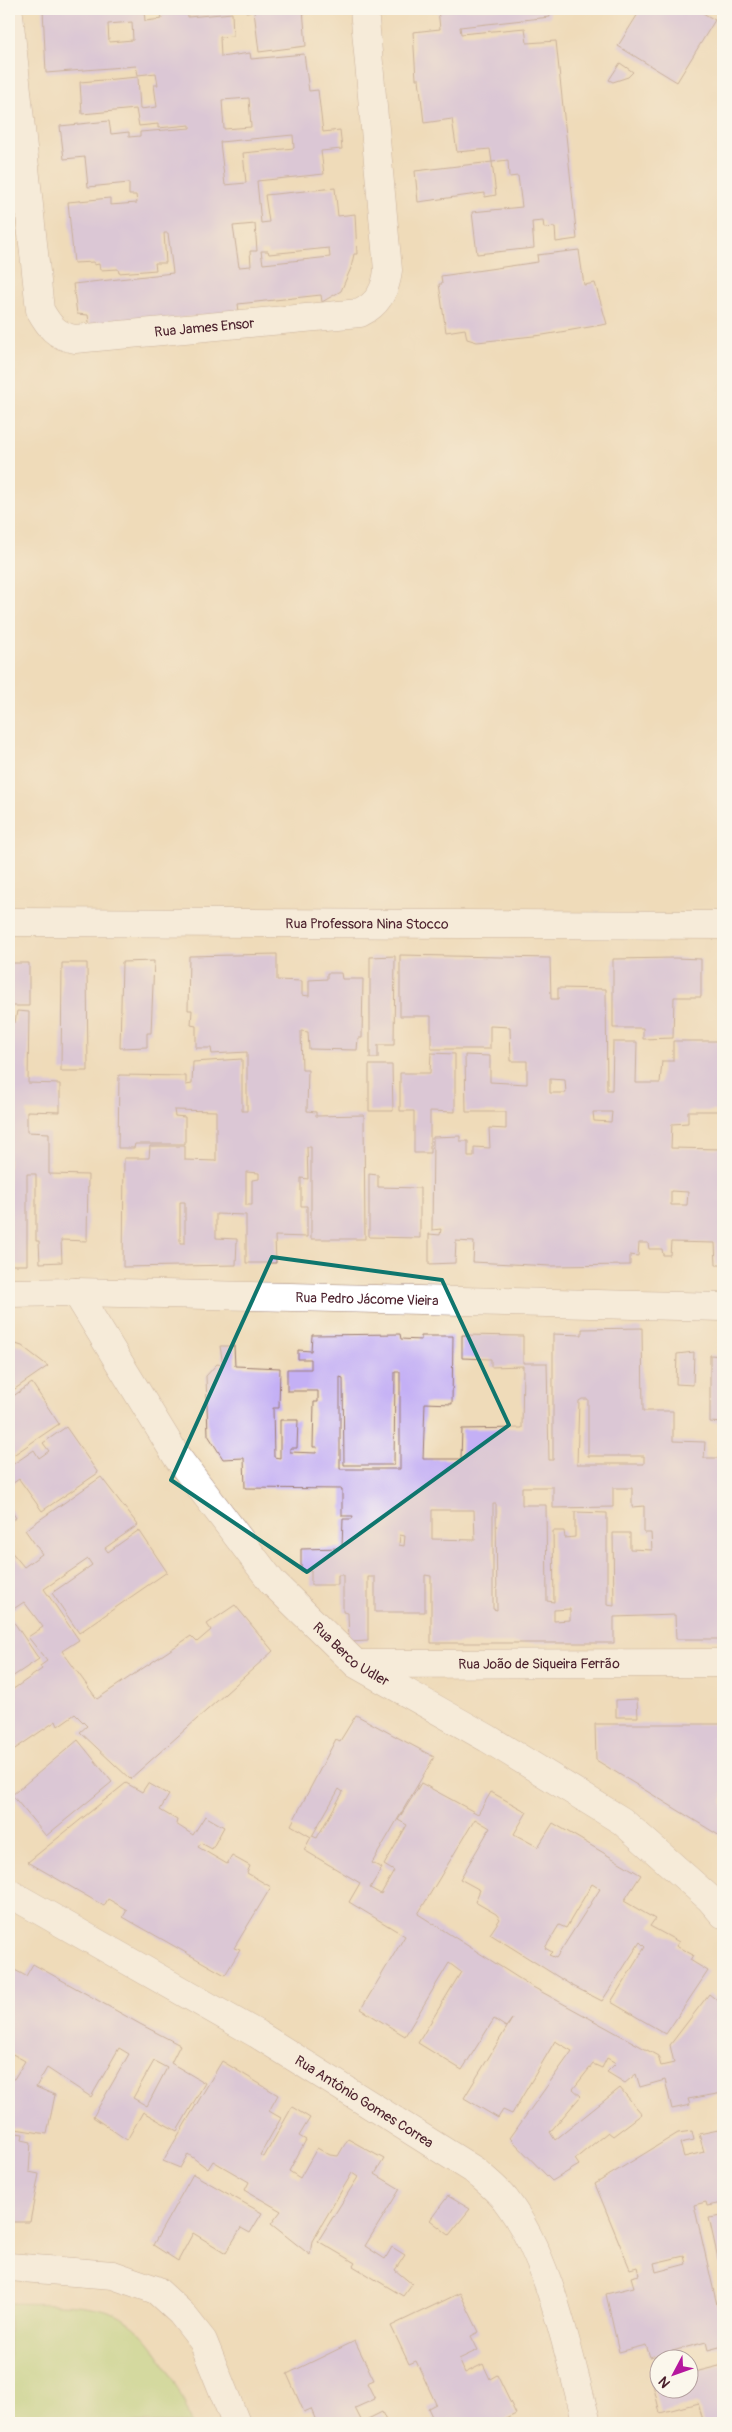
<svg xmlns="http://www.w3.org/2000/svg" width="732" height="2432" font-family="Pangolin,sans-serif">
  <style>
    .green { fill: #b4d77f; stroke: #7f7b55 }
    .building { fill: #c4b0f5; fill-rule: evenodd }
    .lines { fill: none; stroke-linecap: round; stroke-linejoin: round }
    .street-casing { stroke: #9c7d72; stroke-width: 29 }
    .secondary-casing { stroke: #9c7d72; stroke-width: 29 }
    .street { stroke: #fff; stroke-width: 28 }
    .secondary { stroke: #fff; stroke-width: 28 }
    .marked { fill: none; stroke: #0f766e; stroke-width: 4; stroke-linejoin: round }
    .labels { text-anchor: middle; dominant-baseline: central; stroke-width: 4; stroke-linejoin: round; paint-order: stroke }
    .street-label { font-size: 14px; fill: #4a1f2b; stroke: #fbf7ec }
  </style>
  <rect width="100%" height="100%" fill="#fbf7ec"/>
  <filter id="ink" filterUnits="userSpaceOnUse"><feTurbulence type="fractalNoise" baseFrequency=".02" numOctaves="2"/><feDisplacementMap in="SourceGraphic" scale="10" xChannelSelector="R" yChannelSelector="G"/><feConvolveMatrix kernelMatrix="1 2 1 2 8 2 1 2 1" color-interpolation-filters="sRGB"/></filter>
  <filter id="wash" filterUnits="userSpaceOnUse"><feTurbulence type="fractalNoise" baseFrequency=".0096" numOctaves="4" result="noise"/><feDisplacementMap in="SourceGraphic" scale="20" xChannelSelector="R" yChannelSelector="G"/><feGaussianBlur stdDeviation="1.12" result="paint"/><feColorMatrix in="noise" values="0 0 0 0 0 0 0 0 0 0 0 0 0 0 0 0 0 1.4 0 .05"/><feComposite in="paint" operator="in"/></filter>
  <g filter="url(#wash)">
    <rect width="100%" height="100%" fill="#efdbb9"/>
    <path class="green" d="M9 2303C37 2304 79 2302 105 2310 149 2323 178 2384 192 2423H9Z"/>
    <g id="blocks">
      <path class="building" d="M43 9H144L145 21 162 19 160 9H187L188 17 232 13 233 36 220 37 221 57 250 53 251 59 304 54 309 91 318 90 323 132 340 130 342 149 321 151 324 174 257 181 261 223 269 222 265 195 335 188 338 216 355 214 357 254H354L351 268 341 291 322 302 321 295 238 304 239 311 90 329 88 315 77 314 73 284 173 273 168 233H164L166 263H155L156 270 119 273 118 269 100 270 99 264 94 265V262L74 263 68 202 110 198V205L137 203 136 195H129V183L88 187 85 157 64 159 60 126 109 121 111 134 129 132V137L140 136V132L190 128V125L158 128V124L139 126 136 109 82 114 80 82 138 77 140 109 157 107 154 85H158L156 73 138 75 136 66 46 73ZM132 22 133 40 109 42 108 24ZM249 98 251 127 224 129 222 100ZM293 135 294 148 243 153 246 183 225 185 220 142ZM255 224 257 251H250L251 266 239 267 233 226ZM329 248 330 257 263 264 261 251H268L269 254Z
        M246 9H303L306 46 259 52 254 11 246 12Z
        M438 9H549L550 17 460 27 461 34 525 28 527 43 556 41 577 239 556 242 555 227 544 228 543 221 532 222 534 248 477 254 472 212 522 207 518 176 509 177 508 160 492 162 490 149 457 152 452 119 424 123 419 79H416L413 32 440 29Z
        M641 9H696L715 20 677 82 618 46Z
        M620 63 633 72 628 77 613 82 609 80Z
        M492 162 496 195 485 197V193L418 202 415 171Z
        M579 250 584 285 595 283 607 324 543 335 477 342 467 339 465 329 446 332 439 284H442L441 276 538 262 537 255Z
        M277 954V980L302 981V995L309 996V980L327 979V973H341L342 979H363L362 1038H358L357 1050 309 1049 308 1032 301 1031 302 1070H308L307 1111 316 1112V1116L364 1115 365 1239H311V1147H307L308 1179 301 1178V1206H307V1237L275 1236 276 1263H246V1215L216 1214V1238L237 1239 236 1265 123 1267 124 1158H149L150 1146H185V1160L216 1161V1111L174 1110 175 1116 185 1117V1144H135L134 1148H118L119 1075 186 1076V1085L192 1084 193 1062 242 1059V1111H247V1052L212 1054 211 1048H196V1026L191 1025 192 1010H188L189 956ZM246 1172 259 1173V1179L252 1180V1205H246ZM180 1202H185V1243H180Z
        M400 955 550 958 551 999H558V988L606 989 607 1090H612L613 1042H637L636 1083H660L662 1061H673V1041H723V1111H688V1123L672 1124 671 1148 721 1149 723 1265H716L715 1243 671 1242 670 1255H663L662 1249H649L648 1243H639L638 1256 630 1255V1265L550 1266 473 1262 474 1242 456 1241 455 1263 429 1264V1234L440 1235 441 1229 432 1230 433 1137 460 1136V1141H468V1156H474V1147L490 1148 489 1128 506 1129V1112H466L465 1055 490 1056V1082L527 1084V1061H511L510 1027 490 1026V1049H431V1016H400ZM550 1079 565 1080 566 1093H550ZM593 1112H612L611 1122 594 1121ZM671 1191 688 1192 687 1205H671Z
        M395 956 394 1045H378V1058H370V957Z
        M675 958 701 959V997H674L673 1038 643 1039V1028H613V959Z
        M154 961 151 1033H147V1047L120 1048 122 962Z
        M9 963H29V1006H9Z
        M62 963H87L88 1071H61Z
        M17 1011 29 1012 28 1083 60 1084V1112L27 1111V1132L49 1133V1174L88 1175 87 1241 61 1240 62 1262 40 1263 39 1241H36V1174H27V1265H9V1022H15Z
        M431 1053 455 1054V1112L430 1111V1153H414V1111H400V1073H430Z
        M369 1065H392L393 1111H369Z
        M369 1174 378 1175V1187L420 1188V1238L369 1237Z
        M642 1328 643 1411H673V1441L705 1442 704 1458H723V1639H676L675 1615 614 1617V1643H431V1576L425 1575V1612H375V1577H368V1641L349 1642 348 1613 343 1612V1575H338V1585H311V1571H301V1549L342 1548 343 1519H352L353 1516H342V1489L245 1488 244 1458 223 1459 208 1435 206 1376 217 1364 223 1365 220 1346H234L235 1366 280 1368 279 1408H273L274 1457 280 1458V1420H298L297 1448H290V1452L316 1453 317 1447H313L314 1402H318V1391H287V1369H311V1359H298V1350L311 1351 312 1335 400 1334 401 1339 421 1340V1336H453L452 1404 425 1403 423 1459H461L462 1429 522 1428 523 1366 491 1367V1359L462 1358V1335L523 1336V1363H547L549 1460H553V1334L582 1335V1329ZM395 1372H400V1469H340V1377L343 1378 344 1465H394ZM582 1399H588V1456H644V1464H577L579 1401ZM522 1487H553V1508L613 1507V1488H632V1507L644 1506V1533H651L652 1550 630 1549V1533H613L614 1606 607 1605V1513L575 1512V1537L565 1538 564 1531H553L554 1602 547 1601 546 1505H522ZM493 1504H496L497 1610 493 1609ZM432 1510H474L475 1540 432 1539ZM400 1535 405 1536 404 1546 399 1545ZM570 1609V1620L554 1621V1610Z
        M9 1342 22 1346 48 1366 9 1393Z
        M694 1352 693 1385 676 1384 677 1354Z
        M710 1355 723 1356V1423L710 1422Z
        M32 1383 59 1424 9 1458V1399Z
        M66 1427 98 1473 42 1511 19 1479 9 1486V1467L34 1450 39 1458 49 1451 43 1443Z
        M101 1477 138 1525 105 1548 108 1552 139 1530 167 1572 79 1633 52 1593 92 1565 88 1559 44 1589 79 1640 62 1651 97 1699 191 1636 197 1642 211 1630 207 1624 235 1605 273 1651 130 1779 80 1732 87 1726 75 1714 58 1726 56 1721 9 1753V1692L42 1669 40 1666 47 1661 28 1637 43 1627 24 1602 9 1612V1549L24 1567 42 1554 25 1530Z
        M9 1507 16 1518 9 1522Z
        M11 1618 39 1659 9 1679V1620Z
        M637 1699 638 1717H616V1700Z
        M356 1715 434 1757 372 1863 382 1868 370 1888 381 1894 394 1871 384 1865 407 1825 398 1820 421 1783 478 1814 491 1792 527 1812 514 1834 538 1847 553 1823 641 1875 624 1901 655 1919 650 1926 679 1942 676 1946 693 1955 690 1960 708 1971 666 2034 611 2002 645 1947 640 1942 602 2001 571 1985 490 1934 500 1919 496 1914 475 1902 480 1890 460 1879 490 1828 475 1819 418 1914 531 1986 658 2056 661 2066 674 2063 670 2045 709 1994 723 2005V2093L688 2099 690 2105 672 2109 665 2080 640 2087 636 2074 625 2083 607 2072 616 2063 607 2058 602 2068 593 2064 573 2089 581 2096 550 2132 555 2140 620 2088 642 2114 613 2136 608 2132 575 2159 579 2165 552 2181 510 2138 572 2051 555 2041 512 2114 503 2110 498 2118 464 2098 512 2019 506 2027 494 2019 462 2070 418 2043 461 1972 449 1963 405 2036 361 2009 405 1936 349 1902 360 1883 304 1850 311 1837 291 1825 336 1739 340 1741ZM339 1789 343 1792 318 1836 317 1838 312 1836ZM592 1884 600 1889 556 1958 549 1955 552 1952 545 1948 559 1925 566 1928Z
        M595 1724H722L723 1835 720 1836 596 1760Z
        M78 1740 112 1782 46 1836 12 1795Z
        M126 1783 142 1792 148 1783 169 1795 160 1810 177 1820 176 1824 193 1835 205 1816 224 1827 212 1849 201 1843 198 1847 227 1864 232 1856 250 1866 247 1873 271 1887 234 1948 240 1950 225 1975 123 1917 127 1910 108 1899 104 1906 28 1862Z
        M33 1964 140 2024 180 2045 171 2063 205 2083 177 2131 143 2112 127 2140 93 2117 129 2054 119 2048 91 2097 47 2068 36 2087 55 2095 47 2134 9 2128V2078L14 2079 25 2061 9 2052V1967L26 1976ZM154 2061 167 2068 147 2106 133 2098Z
        M222 2061 278 2095 269 2111 281 2118 260 2155 264 2157 292 2107 310 2118 299 2136 306 2140 289 2171 300 2178 317 2148 330 2155 338 2156 348 2139 384 2159 375 2174 400 2189 365 2246 385 2259 392 2247 405 2255 395 2270 412 2284 403 2296 353 2266 355 2263 318 2241 358 2177 352 2173 312 2241 310 2255 271 2224 281 2211 245 2190 249 2182 213 2161 208 2169 188 2154 180 2168 163 2161Z
        M723 2129V2203L707 2206 706 2202 694 2205 723 2331V2346L708 2350 706 2342 650 2357 646 2345 619 2352 606 2294 634 2287 631 2277 639 2275 637 2267 630 2269 595 2184 678 2133 692 2131 694 2140 680 2143 684 2157 704 2152 699 2134ZM684 2256 686 2264 656 2272 654 2263Z
        M9 2132 23 2134 22 2140 31 2142 29 2172 39 2174 30 2222H9Z
        M193 2174 262 2213 250 2233 241 2228 226 2253 193 2233 178 2261 153 2245Z
        M448 2196 470 2209 449 2235 430 2220Z
        M723 2216V2281L709 2218Z
        M460 2293 479 2332 471 2336 478 2350 459 2359 465 2373 483 2364 490 2379 497 2375 516 2414 497 2423H435L428 2408 436 2404 416 2361 409 2364 391 2326Z
        M355 2341 374 2380 367 2383 375 2399 355 2408 362 2422 382 2412 387 2423H317L311 2409 304 2412 287 2374Z
        M692 2361 695 2372 723 2365V2423H704L698 2403 660 2413 650 2372 660 2369V2390H690V2362Z"/>
    </g>
  </g>
  <g filter="url(#ink)">
    <use href="#blocks" fill-opacity="0" stroke="#9c7d72" stroke-width="1"/>
    <g class="lines">
      <g class="street-casing">
        <g id="street">
          <path id="s1" d="M9 15 40 310C49 326 56 336 75 339L360 313C378 304 386 290 388 270L364 9"/>
          <path id="s2" d="M76 1292 177 1457 272 1582 356 1664 487 1738 622 1821 710 1899 723 1914"/>
          <path id="s3" d="M9 1293 76 1292 723 1307"/>
          <path id="s4" d="M357 1664 723 1663"/>
          <path id="s5" d="M9 1893 257 2034 474 2170C484 2179 496 2188 505 2199 551 2259 567 2351 587 2423"/>
          <path d="M9 2267 113 2275 156 2290 181 2313 203 2341 236 2423"/>
        </g>
      </g>
      <g class="secondary-casing">
        <g id="secondary">
          <path id="s6" d="M9 922 723 925"/>
        </g>
      </g>
      <use href="#street" class="street"/>
      <use href="#secondary" class="secondary"/>
    </g>
  </g>
  <path d="M0 0H732V2432H0ZM272 1257 442 1280 509 1425 307 1572 171 1480Z" fill="#efdbb9" fill-opacity=".55" fill-rule="evenodd"/>
  <path class="marked" d="M272 1257 442 1280 509 1425 307 1572 171 1480Z"/>
  <g class="labels">
    <g class="street-label">
      <text stroke="none"><textPath href="#s1" startOffset="474">Rua James Ensor</textPath></text>
      <text stroke="none"><textPath href="#s6" startOffset="358">Rua Professora Nina Stocco</textPath></text>
      <text stroke="none"><textPath href="#s3" startOffset="358">Rua Pedro Jácome Vieira</textPath></text>
      <text stroke="none"><textPath href="#s2" startOffset="458">Rua Berco Udler</textPath></text>
      <text stroke="none"><textPath href="#s4" startOffset="182">Rua João de Siqueira Ferrão</textPath></text>
      <text stroke="none"><textPath href="#s5" startOffset="412">Rua Antônio Gomes Correa</textPath></text>
    </g>
  </g>
  <rect width="732" height="2432" fill="none" stroke="#fbf7ec" stroke-width="30"/>
  <g transform="translate(674 2374) rotate(229)"><circle r="24" fill="#fbf7ec" stroke="#b4a19f"/>
  <path d="M0-4L9 19L0 12L-9 19Z" fill="#b5179e"/>
  <text y="-8" font-size="14" font-weight="bold" text-anchor="middle" fill="#4a1f2b">N</text>
  </g>
</svg>
